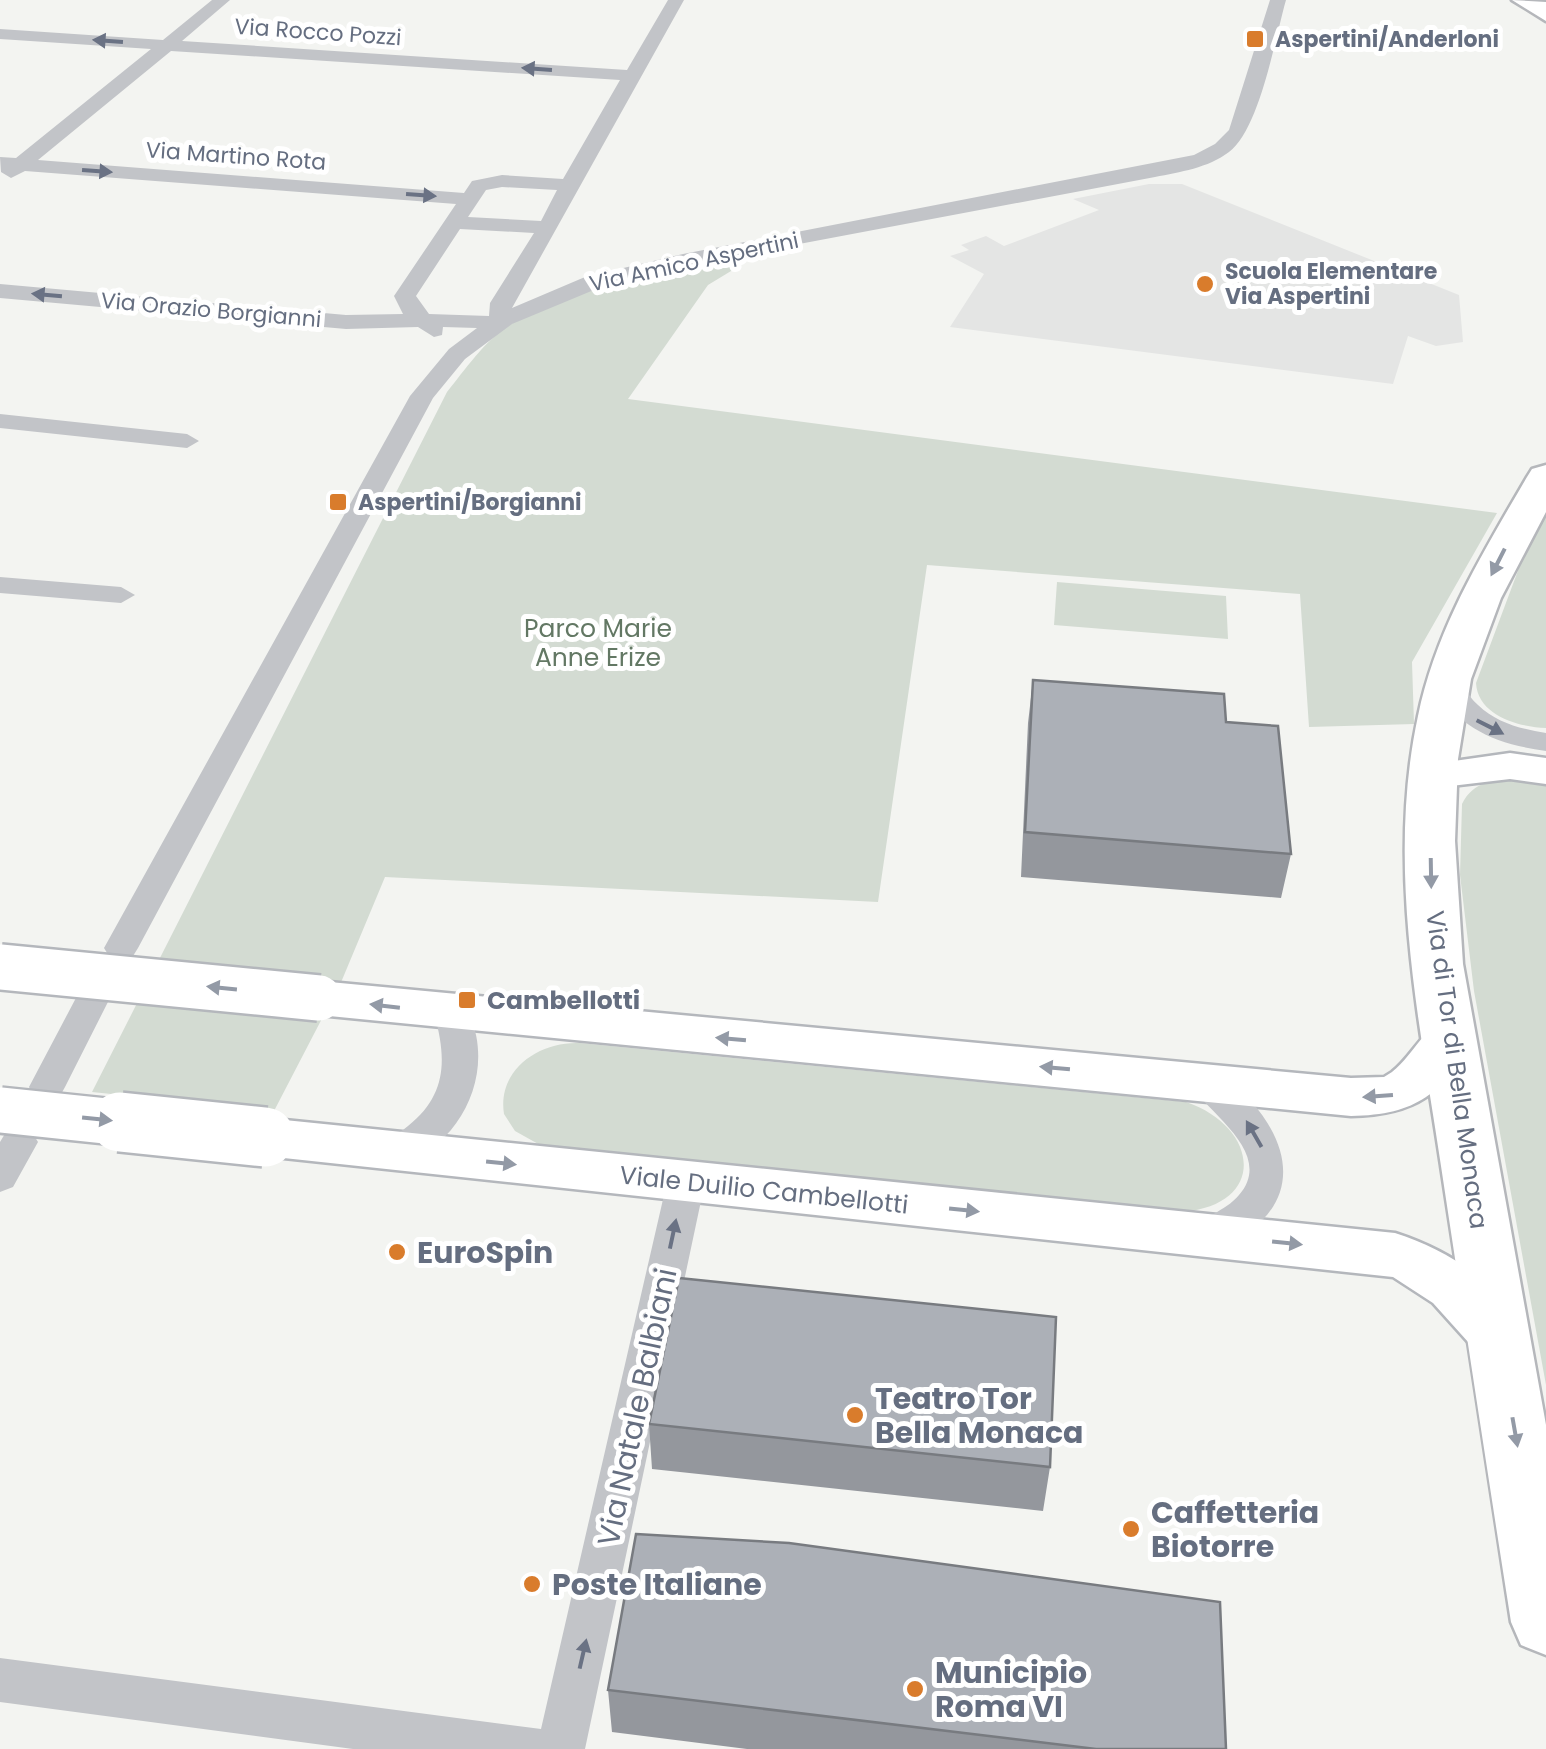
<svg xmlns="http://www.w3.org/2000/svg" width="1546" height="1749" font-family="Poppins,sans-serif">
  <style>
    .built { fill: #e4e5e4 }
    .green { fill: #d3dbd2 }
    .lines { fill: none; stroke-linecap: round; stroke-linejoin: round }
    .secondary-casing { stroke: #b4b7bc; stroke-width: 5 }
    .primary-casing { stroke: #b5b7bb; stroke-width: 5 }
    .street { fill: #c2c4c8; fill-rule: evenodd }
    .secondary { fill: #fff; fill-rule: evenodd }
    .primary { fill: #fff; fill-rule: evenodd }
    .secondary-bridge-far1-casing { stroke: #b4b7bc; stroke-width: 50; stroke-linecap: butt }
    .secondary-bridge-casing { stroke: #b4b7bc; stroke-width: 64; stroke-linecap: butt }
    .secondary-bridge-far1 { stroke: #fff; stroke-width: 45 }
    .secondary-bridge { stroke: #fff; stroke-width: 59 }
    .wall { fill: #94979d }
    .building { fill: #acb0b7; stroke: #787b80; stroke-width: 2.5 }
    .oneway { fill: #6a7284 }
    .oneway2 { fill: #939aa6 }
    .poi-dot { fill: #d97c2c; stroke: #fff; stroke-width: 4 }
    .labels { text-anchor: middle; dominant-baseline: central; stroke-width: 10; stroke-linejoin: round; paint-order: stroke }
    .far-street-label { font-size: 22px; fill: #656e80; stroke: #fff }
    .far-poi-label { font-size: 22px; font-weight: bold; fill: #656e80; stroke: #fff; text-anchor: start }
    .park-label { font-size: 25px; fill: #637864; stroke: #fff }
    .poi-label { font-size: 25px; font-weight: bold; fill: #656e80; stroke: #fff; text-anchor: start }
    .street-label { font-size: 25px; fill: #656e80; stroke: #fff }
    .near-poi-label { font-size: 30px; font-weight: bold; fill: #656e80; stroke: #fff; text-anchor: start }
    .near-street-label { font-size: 30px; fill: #656e80; stroke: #fff }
  </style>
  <rect width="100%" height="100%" fill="#f3f4f1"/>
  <path class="built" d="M1149 184H1182L1459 295 1463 342 1436 346 1408 336 1393 384 950 327 984 274 950 256 969 250 961 245 986 236 1004 246 1099 210 1073 199Z"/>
  <path class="green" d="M727 259 736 268 708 285 628 399 1497 513 1412 662 1414 724 1309 727 1300 594 927 565 878 902 385 877 342 980 274 1111 92 1092 447 392C465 370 486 339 511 324 575 288 656 273 727 259Z
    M1546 513V728C1519 727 1478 716 1476 683L1528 544Z
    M1057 582 1226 596 1228 639 1054 625Z
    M1519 779 1546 785V1385L1474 991 1460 875 1462 804C1473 781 1495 779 1519 779Z
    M580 1043 1186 1102C1258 1126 1269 1204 1183 1212L540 1145 515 1131 504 1114C497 1070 539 1041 580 1043Z"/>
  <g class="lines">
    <g class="secondary-casing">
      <path id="secondary" d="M1510 753 1546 758V784L1510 779 1434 788 1419 784 1413 775 1419 766Z
        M319 981 1351 1078 1384 1077 1392 1072C1421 1049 1425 1013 1467 1026L1475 1038C1443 1093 1417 1115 1351 1116L319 1015 302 1010 295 998 302 986Z
        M265 1118 1395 1233C1450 1251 1499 1282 1526 1336L1518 1353 1498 1359 1478 1353 1433 1303 1393 1277 265 1156 247 1151 239 1137 247 1123Z"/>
    </g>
    <g class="primary-casing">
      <path id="primary" d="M1512 0 1546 2V21Z
        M1546 465V512L1501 598 1471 679 1458 759 1455 841 1463 964 1546 1425V1655L1521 1645 1511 1622C1487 1470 1464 1318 1441 1166 1419 1019 1386 865 1418 716 1436 629 1482 554 1527 477L1532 469Z"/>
    </g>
    <path class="street" d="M212 0H230L182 41 627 70 668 0H684L512 308 585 277 683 254 1194 155 1215 144 1229 130 1270 0H1286C1275 38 1260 129 1229 152 1208 168 1180 172 1155 177L683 266 601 287 512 324 465 359 433 398 138 948 133 956 121 960 109 956 104 948 410 396 449 349 477 328 443 327 442 335 434 337 418 327 346 329 0 298V284L346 315 403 314 394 296 456 204 25 171 11 178 1 172 0 157 16 158 151 49 0 39V29L163 40ZM171 51 620 80 563 179 502 175 472 181 464 193 38 160ZM502 187 557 190 541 221 468 217 486 190ZM460 229 534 233 490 303 489 316 429 314 416 296Z
      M0 414 187 434 199 441 187 448 0 428Z
      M0 577 121 587 135 595 121 603 0 593Z
      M1448 678C1463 682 1467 695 1478 705 1497 723 1521 729 1546 733V751C1496 744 1462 730 1433 687L1438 681Z
      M94 984 106 987 111 996 65 1087 60 1096 47 1100 34 1096 29 1087 77 996 82 987Z
      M452 1001 464 1004C500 1065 464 1145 398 1166L385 1162 379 1152C386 1139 397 1135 408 1126 447 1095 447 1059 434 1013L440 1004Z
      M1206 1068C1224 1073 1237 1086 1250 1100 1306 1162 1290 1224 1210 1250L1196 1246 1190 1235C1201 1216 1225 1212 1239 1195 1276 1152 1205 1112 1188 1081L1193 1072Z
      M19 1128 32 1132 38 1142 13 1187 0 1192V1142L6 1132Z
      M686 1167 699 1172 705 1182 585 1749H353L0 1702V1658L541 1729 667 1182 673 1172Z"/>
    <use href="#secondary" class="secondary"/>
    <use href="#primary" class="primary"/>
    <g class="secondary-bridge-far1-casing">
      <path id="secondary-bridge-far1" d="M0 967 319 998
        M0 1110 144 1125"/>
    </g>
    <g class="secondary-bridge-casing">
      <path id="secondary-bridge" d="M120 1122 265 1137"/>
    </g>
    <use href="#secondary-bridge-far1" class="secondary-bridge-far1"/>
    <use href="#secondary-bridge" class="secondary-bridge"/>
  </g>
  <path class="wall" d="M1033 680 1226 722 1291 854 1281 898 1021 877 1028 723Z
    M649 1424 1050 1467 1043 1511 652 1469Z
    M608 1690 1226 1749H747L612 1732Z"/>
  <path class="building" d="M1033 680 1224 694 1226 722 1278 726 1291 854 1025 832Z
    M679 1278 1056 1317 1050 1467 649 1424Z
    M636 1534 789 1543 1220 1602 1226 1749H1096L608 1690Z"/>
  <defs><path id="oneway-solid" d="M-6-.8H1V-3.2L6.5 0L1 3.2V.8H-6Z" transform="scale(2.5)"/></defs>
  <g class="oneway">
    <use href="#oneway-solid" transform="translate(108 41) rotate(-176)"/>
    <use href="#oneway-solid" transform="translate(537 69) rotate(-176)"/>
    <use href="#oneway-solid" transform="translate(97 171) rotate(4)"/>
    <use href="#oneway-solid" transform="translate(421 195) rotate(4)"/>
    <use href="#oneway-solid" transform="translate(47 295) rotate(-175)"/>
    <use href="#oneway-solid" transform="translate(1490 727) rotate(27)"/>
    <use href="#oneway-solid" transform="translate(1254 1134) rotate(-120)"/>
    <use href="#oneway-solid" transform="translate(673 1234) rotate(-78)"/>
    <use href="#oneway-solid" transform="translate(583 1654) rotate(-77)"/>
  </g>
  <g class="oneway2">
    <use href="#oneway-solid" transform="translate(1498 562) rotate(117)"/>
    <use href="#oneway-solid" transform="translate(1431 873) rotate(89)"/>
    <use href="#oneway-solid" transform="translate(222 988) rotate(-174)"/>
    <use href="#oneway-solid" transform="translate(385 1006) rotate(-173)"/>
    <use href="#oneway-solid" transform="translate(731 1039) rotate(-175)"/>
    <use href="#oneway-solid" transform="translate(1055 1068) rotate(-175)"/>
    <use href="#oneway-solid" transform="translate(1378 1096) rotate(176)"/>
    <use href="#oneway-solid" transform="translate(97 1119) rotate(6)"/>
    <use href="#oneway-solid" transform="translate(501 1163) rotate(6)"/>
    <use href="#oneway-solid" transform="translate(964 1210) rotate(6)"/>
    <use href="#oneway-solid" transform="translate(1287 1243) rotate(6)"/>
    <use href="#oneway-solid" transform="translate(1515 1432) rotate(80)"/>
  </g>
  <g class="poi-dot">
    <rect x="1245" y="29" width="20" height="20" rx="5"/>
    <circle cx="1205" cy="284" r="10"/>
    <rect x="328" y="492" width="20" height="20" rx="5"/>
    <rect x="457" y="990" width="20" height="20" rx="5"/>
    <circle cx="397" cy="1252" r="10"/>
    <circle cx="855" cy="1415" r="10"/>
    <circle cx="1131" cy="1529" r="10"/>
    <circle cx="532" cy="1584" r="10"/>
    <circle cx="915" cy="1689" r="10"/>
  </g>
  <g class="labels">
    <g class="far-street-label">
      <text transform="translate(318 32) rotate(4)">Via Rocco Pozzi</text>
      <text transform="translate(236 156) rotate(4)">Via Martino Rota</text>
      <text transform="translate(694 262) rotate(-12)">Via Amico Aspertini</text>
      <text transform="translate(211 310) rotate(5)">Via Orazio Borgianni</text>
    </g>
    <g class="far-poi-label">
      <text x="1275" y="39">Aspertini/Anderloni</text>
      <text x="1225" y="271">Scuola Elementare<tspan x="1225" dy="25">Via Aspertini</tspan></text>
      <text x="358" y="502">Aspertini/Borgianni</text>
    </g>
    <g class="park-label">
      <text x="598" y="628">Parco Marie<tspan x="598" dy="29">Anne Erize</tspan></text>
    </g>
    <g class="poi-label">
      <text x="487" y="1000">Cambellotti</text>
    </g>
    <g class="street-label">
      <text transform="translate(1457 1070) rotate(82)">Via di Tor di Bella Monaca</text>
      <text transform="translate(764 1190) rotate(6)">Viale Duilio Cambellotti</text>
    </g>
    <g class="near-poi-label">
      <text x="417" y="1252">EuroSpin</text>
      <text x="875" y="1398">Teatro Tor<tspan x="875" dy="34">Bella Monaca</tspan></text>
      <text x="1151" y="1512">Caffetteria<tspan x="1151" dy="34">Biotorre</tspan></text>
      <text x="552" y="1584">Poste Italiane</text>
      <text x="935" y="1672">Municipio<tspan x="935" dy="34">Roma VI</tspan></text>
    </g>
    <g class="near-street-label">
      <text transform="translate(637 1407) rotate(-78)">Via Natale Balbiani</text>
    </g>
  </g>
</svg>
